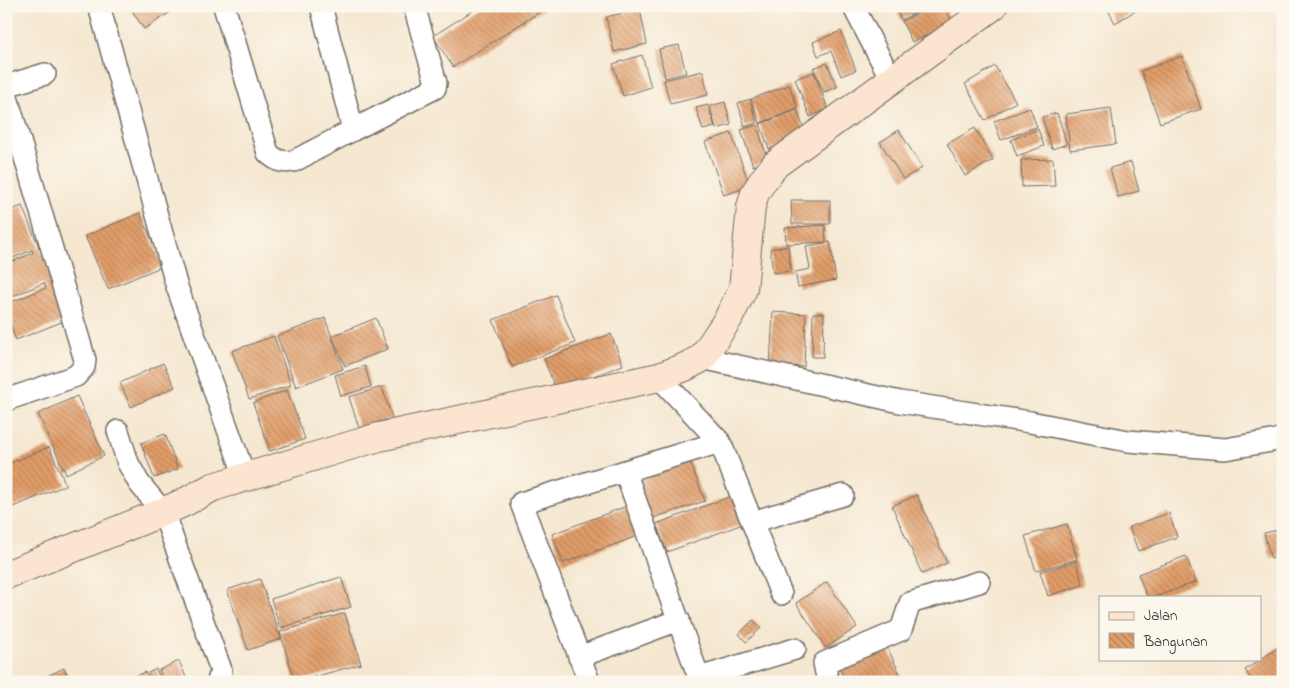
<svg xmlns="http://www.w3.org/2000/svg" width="1289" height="688" font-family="'Indie Flower',sans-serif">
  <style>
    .building { fill: url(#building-back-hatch) }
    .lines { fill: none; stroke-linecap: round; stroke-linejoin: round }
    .street-casing { stroke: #726d65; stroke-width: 24 }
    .secondary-casing { stroke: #726d65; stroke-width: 30 }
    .street { stroke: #fff; stroke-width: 21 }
    .secondary { stroke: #fce5d0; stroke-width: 28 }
  </style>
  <defs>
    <pattern id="building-back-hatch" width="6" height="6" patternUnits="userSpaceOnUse" patternTransform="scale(1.25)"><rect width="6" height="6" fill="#e19d69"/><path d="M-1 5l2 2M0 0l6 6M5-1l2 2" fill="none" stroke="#b78057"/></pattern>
  </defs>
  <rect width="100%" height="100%" fill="#fbf7ec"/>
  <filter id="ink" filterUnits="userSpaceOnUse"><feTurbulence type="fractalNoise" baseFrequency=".02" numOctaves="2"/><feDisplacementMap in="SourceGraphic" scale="10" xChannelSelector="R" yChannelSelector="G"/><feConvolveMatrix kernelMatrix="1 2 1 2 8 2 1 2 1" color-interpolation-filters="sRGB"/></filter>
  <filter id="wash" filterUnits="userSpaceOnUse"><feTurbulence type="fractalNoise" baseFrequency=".0096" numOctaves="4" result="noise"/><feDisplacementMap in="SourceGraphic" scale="20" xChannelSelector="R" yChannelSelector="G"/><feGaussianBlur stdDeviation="1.12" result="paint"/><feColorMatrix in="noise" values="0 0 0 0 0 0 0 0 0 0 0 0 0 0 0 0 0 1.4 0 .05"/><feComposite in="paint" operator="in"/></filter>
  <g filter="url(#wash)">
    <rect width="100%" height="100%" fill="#f5e7d0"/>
    <g id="blocks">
      <path class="building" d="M129 6H180L144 29Z
        M480 6H549L453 67 433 36Z
        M895 6H930L901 20Z
        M934 6H944L953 24 912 42 902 21Z
        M1106 6H1143L1115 23Z
        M640 9 647 44 614 52 606 17Z
        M841 31 856 70 841 76 831 51 818 56 813 42Z
        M679 45 686 73 665 78 659 49Z
        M642 55 651 87 623 96 613 64Z
        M1182 56 1201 109 1160 123 1141 71Z
        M827 63 837 87 824 92 813 68Z
        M995 66 1016 102 985 120 965 84Z
        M703 71 708 95 670 104 664 80Z
        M814 72 828 109 810 117 795 79Z
        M789 85 798 109 760 123 751 99Z
        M750 99 757 123 745 127 738 103Z
        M725 102 731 125 716 129 710 106Z
        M708 105 715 127 703 130 696 108Z
        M1030 108 1037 127 1001 140 994 121Z
        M1111 108 1116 144 1070 150 1066 114Z
        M797 110 806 135 769 149 760 124Z
        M1057 113 1067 144 1052 149 1042 117Z
        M757 125 768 161 753 166 741 130Z
        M975 128 993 160 965 176 947 144Z
        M1038 129 1044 146 1017 156 1011 140Z
        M899 130 922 168 903 179 880 142Z
        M731 133 750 186 724 195 705 142Z
        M1053 159 1055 186 1022 187 1021 160Z
        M1131 162 1139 191 1118 197 1110 168Z
        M791 200H830V224H792Z
        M22 206 39 247H38L41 250 69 319 16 340 6 315V304L46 288 44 283 6 299V264L33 253 32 250 6 261V212Z
        M140 213 163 266 108 289 85 236Z
        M825 225 826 242 786 244 785 228Z
        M830 242 836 280 798 287 795 272 810 269 806 246Z
        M788 246 791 271 773 273 770 249Z
        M556 295 575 343 512 367 493 320Z
        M773 312 806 314 804 367 770 365Z
        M813 313H824L823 357H812Z
        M325 318 343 369 296 387 277 336Z
        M376 318 388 349 345 366 332 336Z
        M611 334 623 365 556 390 544 359Z
        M274 336 291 385 249 399 232 351Z
        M163 363 175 387 131 407 120 383Z
        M365 366 371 387 341 396 335 375Z
        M382 387 392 418 359 428 349 397Z
        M287 390 305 439 270 451 253 403Z
        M77 396 104 456 66 474 38 414Z
        M165 434 178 469 154 478 141 443Z
        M49 447 66 485 6 510V465Z
        M689 459 705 501 644 521 635 477Z
        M740 493 751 521 667 552 656 524Z
        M917 495 947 563 922 574 892 506Z
        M635 503 646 533 563 563 552 534Z
        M1169 513 1177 537 1138 551 1129 527Z
        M1067 524 1077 559 1036 571 1025 536Z
        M1283 529V556L1271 559 1264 533Z
        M1186 556 1196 582 1155 597H1147L1138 574Z
        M1076 561 1083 585 1048 596 1040 572Z
        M341 577 351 607 280 628 271 599Z
        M260 579 281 639 248 650 227 590Z
        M827 582 857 627 826 648 796 603Z
        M345 613 361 664 295 682 280 632Z
        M753 620 761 628 746 642 739 634Z
        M885 643 904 682H846L838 666Z
        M1283 644V682H1253L1245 670Z
        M179 661 188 682H164L159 670Z
        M64 668 71 682H35Z
        M156 669 162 682H152L148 673Z
        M145 672 150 682H134L133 677Z"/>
    </g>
  </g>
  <g filter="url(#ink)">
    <use href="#blocks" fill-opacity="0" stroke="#726d65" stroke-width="1"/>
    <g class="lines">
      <g class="street-casing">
        <path id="street" d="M99 6 176 284 245 477
          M224 6 268 153C277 161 282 163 294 161L353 130 321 6
          M853 6 892 81
          M6 86 45 74
          M6 94 85 360 84 367 76 376 6 400
          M353 130 435 88 436 83 414 6
          M702 358 900 402 1030 422 1128 441 1225 449 1277 440 1283 437
          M659 377 720 442 781 594
          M118 431 128 463 139 483 163 512 221 670 218 682
          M625 471 699 678 795 649
          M752 522 843 495
          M579 657 679 620
          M588 679 521 503 720 442
          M828 682 824 663 901 630 910 603 979 582"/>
      </g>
      <g class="secondary-casing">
        <path id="secondary" d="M6 575 163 512 185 502 213 487 379 437 659 377 685 367 702 358 728 319 743 289 751 207 755 193 764 179 776 164 993 6"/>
      </g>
      <use href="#street" class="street"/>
      <use href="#secondary" class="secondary"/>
    </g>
  </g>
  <rect width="1289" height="688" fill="none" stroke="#fbf7ec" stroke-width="25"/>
  <rect x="1099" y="596" width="162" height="65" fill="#fbf7ec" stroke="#a8a59f"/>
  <rect x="1109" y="612" width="25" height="8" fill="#fce5d0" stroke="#a8a59f"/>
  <text x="1144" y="620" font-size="15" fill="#2b2b2b">Jalan</text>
  <rect x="1109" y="633" width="25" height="15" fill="url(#building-back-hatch)" stroke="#a8a59f"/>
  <text x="1144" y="646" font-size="15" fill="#2b2b2b">Bangunan</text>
</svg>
